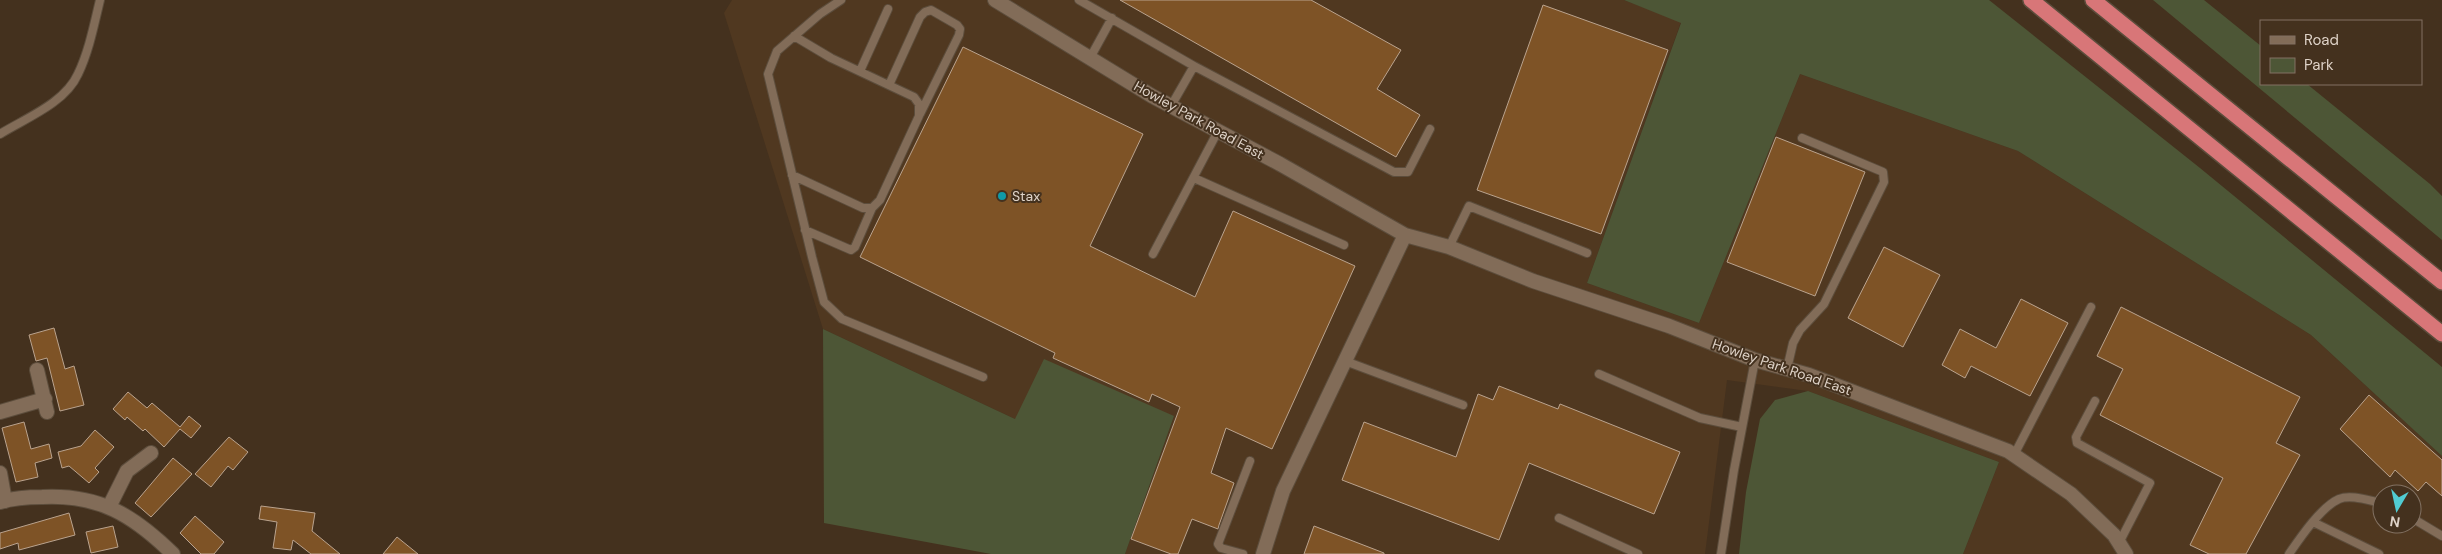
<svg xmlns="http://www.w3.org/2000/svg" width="2442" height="554" font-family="'DM Sans',sans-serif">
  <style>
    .built { fill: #503820; fill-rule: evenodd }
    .green { fill: #4d5636 }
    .building { fill: #7e5326; stroke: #baa38e }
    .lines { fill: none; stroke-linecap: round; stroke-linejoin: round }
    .service-casing { stroke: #5c4d3c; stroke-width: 10 }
    .minor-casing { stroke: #5c4d3c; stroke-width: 16 }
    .motorway-casing { stroke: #5c4d3c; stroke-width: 18 }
    .service { stroke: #826c58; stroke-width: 8 }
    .minor { stroke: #826c58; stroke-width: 14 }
    .motorway { stroke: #d87678; stroke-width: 15 }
    .culture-dot { fill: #0f9aa8; stroke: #44311e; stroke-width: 2 }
    .labels { text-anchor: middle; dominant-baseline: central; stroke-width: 4; stroke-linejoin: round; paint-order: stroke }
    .street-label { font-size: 14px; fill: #ded2c7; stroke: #44311e }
    .poi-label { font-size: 14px; fill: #ded2c7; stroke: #44311e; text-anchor: start }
  </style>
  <rect width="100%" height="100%" fill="#44311e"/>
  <path class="built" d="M732 0H1624L1681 22 1587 283 1699 323 1800 74 2018 151 2311 335 2442 456V554H1963L1999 462 1808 391 1727 380 1705 554H1125L1174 416 1015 419 823 329 724 13ZM2382 494H2412V524H2382Z"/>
  <path class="green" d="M1624 0H1989L2200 168 2442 367V456L2311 335 2018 151 1800 74 1699 323 1587 283 1681 23Z
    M2153 0H2204L2261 46V84H2307L2430 184 2442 196V240Z
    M823 329 1015 419 1044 359 1174 416 1125 554H991L824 523Z
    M1808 391 1999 462 1963 554H1739L1746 492 1760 419 1775 400Z"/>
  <path class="building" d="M1120 0H1311L1401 50 1377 89 1420 115 1396 157Z
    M1543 5 1668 50 1601 234 1477 190Z
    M963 47 1143 134 1090 246 1195 297 1233 211 1355 266 1272 449 1226 428 1211 473 1234 483 1219 525 1218 529 1192 519 1178 554H1171L1131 539 1180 407 1152 394 1149 402 1053 358 1055 353 860 257Z
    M1776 137 1865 172 1815 296 1727 262Z
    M1884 247 1940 275 1903 347 1848 318Z
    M2021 299 2068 323 2030 396 1971 366 1965 378 1942 365 1960 329 1996 348Z
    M2121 307 2300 397 2276 443 2300 455 2246 554H2209L2190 545 2223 478 2100 415 2123 369 2097 356Z
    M54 328 65 369 74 366 84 405 60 411 47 358 36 361 29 335Z
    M1499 386 1558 409 1560 404 1680 452 1654 514 1529 463 1499 540 1342 480 1364 422 1456 457 1478 394 1493 400Z
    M128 392 147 408 152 403 180 427 189 416 201 426 191 438 180 429 164 447 145 429 143 431 127 417 125 420 113 409Z
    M2369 395 2442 460V496L2426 482 2418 491 2395 470 2390 477 2340 429Z
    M24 422 31 449 49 444 52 458 35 463 38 477 16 482 2 428Z
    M95 430 114 447 95 468 99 472 89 483 69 466 62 468 58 452 81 446Z
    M229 437 248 452 233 470 228 466 211 487 195 474Z
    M173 458 192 474 151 517 135 503Z
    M261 506 315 513 312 531 340 554H311L293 540 291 550 273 548 277 522 259 519Z
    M69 513 75 535 19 550 18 543 0 549V533Z
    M195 516 224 542 214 554H201L180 533Z
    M113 526 118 547 91 553 86 532Z
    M1314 526 1384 553V554H1304Z
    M397 537 418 554H383Z"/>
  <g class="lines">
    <g class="service-casing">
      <path id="service" d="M841 0 820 14 777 51 768 74 812 257 824 302 842 319 983 377
        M1079 0 1194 66
        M1090 58 1112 18
        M860 71 888 9
        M889 85 920 17 925 12 931 10 957 25 960 29 959 35 920 114
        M1171 106 1194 66 1394 172H1408L1430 129
        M0 134C26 118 65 103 78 74 89 51 94 25 100 0
        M792 175 863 208H872L880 200 919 116V104L914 97 831 58 794 36
        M1194 178 1344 245
        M805 230 851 250 855 247 872 208
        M1449 247 1469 206 1587 253
        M1153 254 1218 131
        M1345 361 1463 405
        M1787 369 1793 343 1800 330 1824 304 1884 182 1883 172 1802 138
        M1599 374 1700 418 1742 427
        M2095 401 2076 437 2077 443 2150 483 2119 543
        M2014 455 2091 307
        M1559 518 1638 554
        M2412 518 2442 536
        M2313 522 2379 554
        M1243 554 1221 548 1218 544 1250 461
        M1721 554 1734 470 1755 360
        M2289 554C2300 538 2321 507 2339 499 2351 494 2370 501 2382 503"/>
    </g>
    <g class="minor-casing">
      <path id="minor" d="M995 0 1152 96 1280 164 1405 235 1449 247 1533 281 1669 326 1755 360 1809 375 2008 451 2071 494 2114 535 2126 554
        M37 370 47 412
        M0 412 45 399
        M0 473 5 501
        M0 502C13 498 29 497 42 497 99 494 133 515 173 554
        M109 507 127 471 151 453
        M1263 554 1283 491 1405 235"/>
    </g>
    <g class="motorway-casing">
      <path id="motorway" d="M2031 0 2442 334
        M2093 0 2442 282"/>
    </g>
    <use href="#service" class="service"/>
    <use href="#minor" class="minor"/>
    <use href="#motorway" class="motorway"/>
  </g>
  <circle class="culture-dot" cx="1002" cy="196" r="5"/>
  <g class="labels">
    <g class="street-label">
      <text transform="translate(1199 120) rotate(29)">Howley Park Road East</text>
      <text transform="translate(1782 367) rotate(19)">Howley Park Road East</text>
    </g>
    <g class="poi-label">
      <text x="1012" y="196">Stax</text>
    </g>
  </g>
  <rect x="2260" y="20" width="162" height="65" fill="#44311e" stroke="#827162"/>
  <rect x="2270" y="36" width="25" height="8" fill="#826c58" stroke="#827162"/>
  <text x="2304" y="45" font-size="15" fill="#ded2c7">Road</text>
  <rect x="2270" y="58" width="25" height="15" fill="#4d5636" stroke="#827162"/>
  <text x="2304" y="70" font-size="15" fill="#ded2c7">Park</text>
  <g transform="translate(2397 509) rotate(189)"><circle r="24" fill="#44311e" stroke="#827162"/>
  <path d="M0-4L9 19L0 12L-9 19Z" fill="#51ccd2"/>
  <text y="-8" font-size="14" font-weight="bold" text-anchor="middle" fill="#ded2c7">N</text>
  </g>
</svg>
